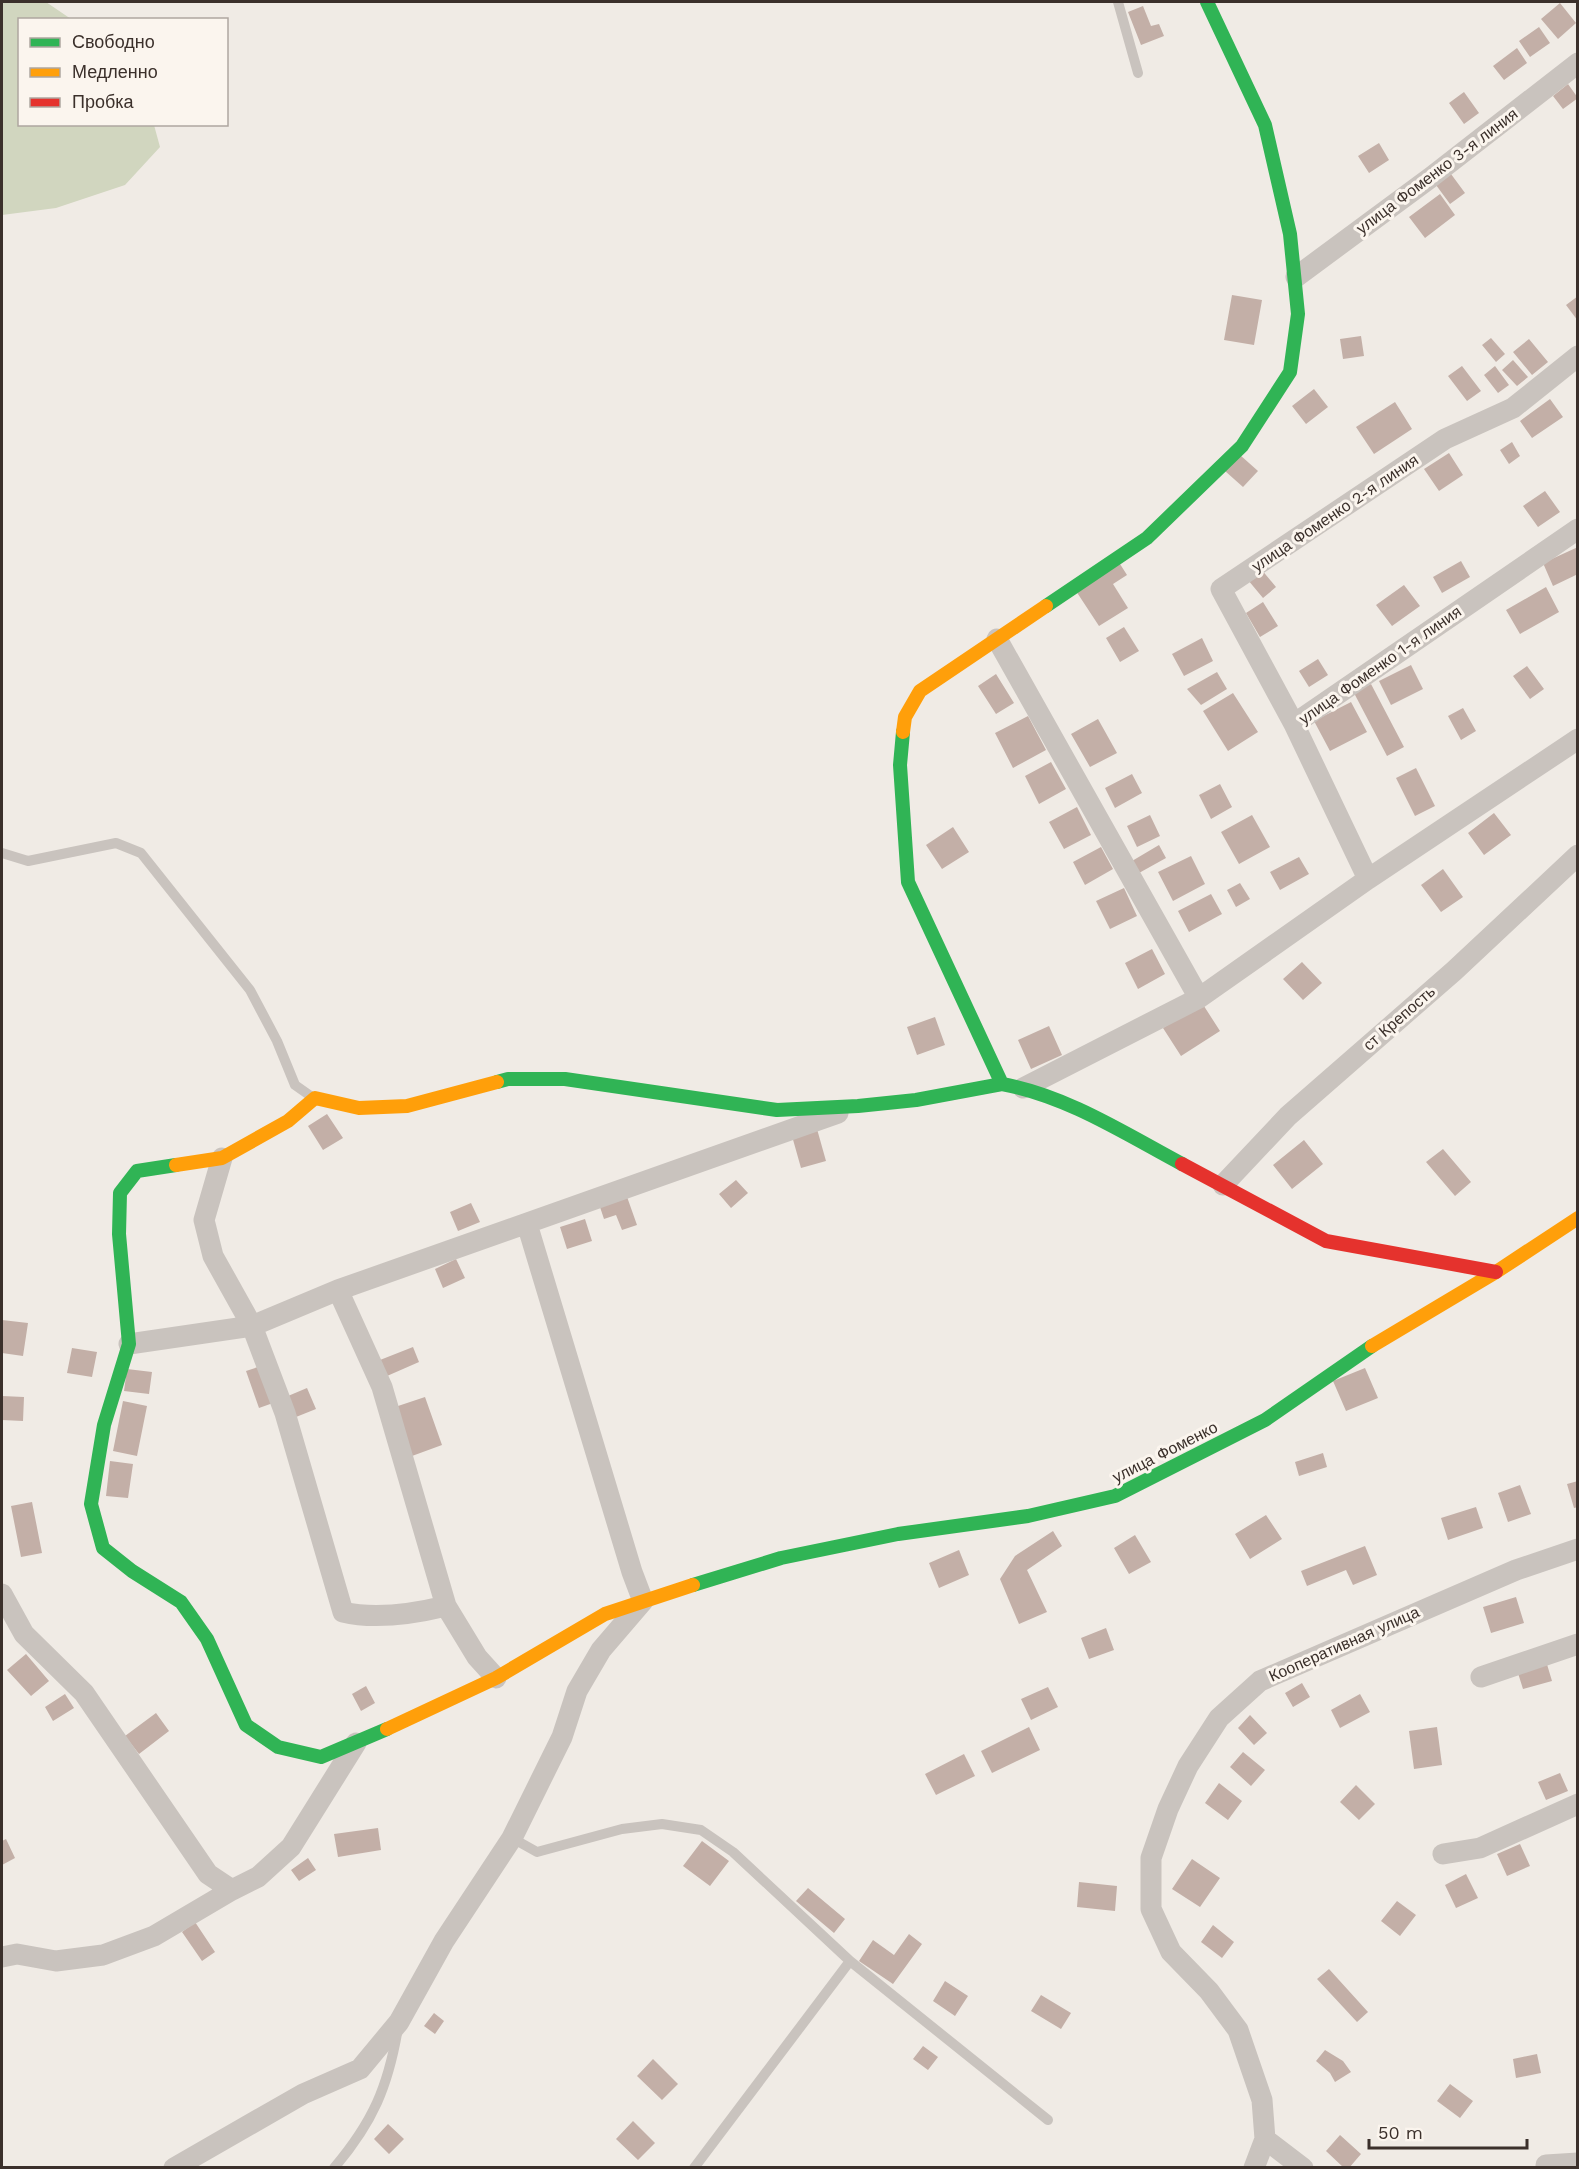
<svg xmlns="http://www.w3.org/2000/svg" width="1579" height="2169" font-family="'Work Sans',sans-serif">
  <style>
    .green { fill: #d1d6bf }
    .building { fill: #c3afa7 }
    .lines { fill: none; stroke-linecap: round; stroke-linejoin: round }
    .lane { stroke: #c9c3be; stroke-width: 10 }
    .street { stroke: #c9c3be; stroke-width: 21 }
    .fast { stroke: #30b455; stroke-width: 14 }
    .slow { stroke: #ff9f0a; stroke-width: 14 }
    .jam { stroke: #e5322d; stroke-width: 14 }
    .labels { text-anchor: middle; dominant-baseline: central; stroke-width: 6; stroke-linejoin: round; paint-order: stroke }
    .street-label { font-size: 16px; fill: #3b302b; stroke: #fbf5ee }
  </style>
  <rect width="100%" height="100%" fill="#f0ebe5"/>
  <path class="green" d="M2 2H46L71 19 20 20V124L154 125 160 147 125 185 56 208 2 215Z"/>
  <path class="building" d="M1560 3 1576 23 1558 39 1541 19Z
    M1143 6 1151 26 1159 24 1164 36 1141 45 1128 12Z
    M1539 27 1550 43 1530 57 1519 41Z
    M1517 48 1527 63 1504 80 1493 66Z
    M1568 84 1578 98 1563 109 1553 96Z
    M1464 92 1479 113 1464 124 1449 103Z
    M1379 143 1389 160 1369 173 1358 156Z
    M1451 174 1465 193 1450 204 1436 185Z
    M1440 194 1455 215 1425 238 1409 217Z
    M1232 295 1262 300 1254 345 1224 340Z
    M1578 296V321L1566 305Z
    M1361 336 1364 356 1343 359 1340 339Z
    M1491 338 1505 354 1496 362 1482 345Z
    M1529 339 1548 362 1532 375 1513 352Z
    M1513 360 1528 377 1517 386 1502 370Z
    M1462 366 1481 391 1467 401 1448 376Z
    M1495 366 1509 385 1498 393 1484 375Z
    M1314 389 1328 407 1306 424 1292 406Z
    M1550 399 1563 417 1532 438 1520 421Z
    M1395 402 1412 429 1374 454 1356 427Z
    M1512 442 1520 456 1509 464 1500 450Z
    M1449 453 1463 475 1439 491 1424 469Z
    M1240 455 1258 471 1243 487 1225 471Z
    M1545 491 1560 512 1538 527 1523 506Z
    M1578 547V574L1553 586 1543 563Z
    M1461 561 1470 577 1442 593 1433 577Z
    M1120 564 1127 575 1113 584 1128 608 1099 626 1076 591Z
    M1261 569 1276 587 1263 598 1248 580Z
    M1404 585 1420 606 1392 626 1376 605Z
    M1546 587 1559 612 1520 634 1506 610Z
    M1263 602 1278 626 1260 637 1246 613Z
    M1124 627 1139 651 1120 662 1106 638Z
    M1202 638 1213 661 1184 676 1172 654Z
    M1318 659 1328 675 1309 687 1299 671Z
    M1411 665 1423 689 1391 705 1379 681Z
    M1527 666 1544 689 1530 699 1513 676Z
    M1217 672 1227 689 1201 705 1187 689Z
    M996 674 1014 703 996 714 978 686Z
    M1371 684 1404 747 1387 756 1354 693Z
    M1233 693 1258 732 1228 751 1203 711Z
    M1351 702 1367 732 1330 751 1314 721Z
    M1463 708 1476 731 1461 740 1448 716Z
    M1028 716 1046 750 1013 768 995 733Z
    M1098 719 1117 753 1090 767 1071 734Z
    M1051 762 1066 789 1039 804 1025 776Z
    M1416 768 1435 806 1415 816 1396 778Z
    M1132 774 1142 793 1115 808 1105 788Z
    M1220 784 1232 807 1211 819 1199 795Z
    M1077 807 1091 835 1064 849 1049 822Z
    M1494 813 1511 835 1484 855 1468 833Z
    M1150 815 1160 836 1137 847 1127 826Z
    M1252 815 1270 847 1239 864 1221 832Z
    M953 827 969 852 942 869 926 845Z
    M1159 845 1166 858 1139 873 1132 861Z
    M1101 847 1113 869 1085 885 1073 862Z
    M1191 856 1205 884 1173 901 1158 872Z
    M1299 857 1309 874 1280 890 1270 872Z
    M1443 869 1463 897 1441 912 1421 885Z
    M1240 883 1250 899 1236 907 1227 890Z
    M1124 888 1137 916 1110 929 1096 901Z
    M1211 894 1222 914 1189 932 1178 911Z
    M1152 949 1165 974 1138 989 1125 963Z
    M1302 962 1322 983 1303 1000 1283 979Z
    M1202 1003 1220 1031 1181 1056 1163 1028Z
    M935 1017 945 1045 917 1055 907 1027Z
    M1049 1026 1062 1055 1031 1069 1018 1040Z
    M327 1114 343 1138 323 1150 308 1126Z
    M817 1129 826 1161 801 1168 792 1136Z
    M1304 1140 1323 1164 1292 1189 1273 1165Z
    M1443 1149 1471 1182 1455 1196 1426 1162Z
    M736 1180 748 1193 731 1208 719 1194Z
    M626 1194 637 1225 622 1230 616 1215 604 1219 599 1204Z
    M471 1203 480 1222 458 1231 450 1212Z
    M585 1219 592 1241 567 1249 560 1227Z
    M456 1259 465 1278 443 1288 435 1269Z
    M2 1320 28 1323 23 1356 2 1353Z
    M413 1347 419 1362 387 1376 380 1360Z
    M72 1348 97 1352 92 1377 67 1373Z
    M261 1366 273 1403 259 1408 246 1371Z
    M1365 1368 1378 1398 1346 1411 1333 1381Z
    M127 1369 152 1372 149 1394 124 1391Z
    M307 1388 316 1409 296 1417 288 1396Z
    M2 1396 24 1397 23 1421 2 1420Z
    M425 1397 442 1445 412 1456 395 1407Z
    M123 1401 147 1406 137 1456 113 1451Z
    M1323 1453 1327 1467 1299 1476 1295 1462Z
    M110 1461 133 1464 128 1498 106 1496Z
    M1578 1481V1507L1574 1508 1567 1484Z
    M1520 1485 1531 1514 1508 1522 1498 1493Z
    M32 1502 42 1553 21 1557 11 1506Z
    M1476 1507 1483 1528 1448 1540 1441 1518Z
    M1266 1515 1282 1539 1250 1559 1235 1534Z
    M1053 1531 1062 1546 1027 1570 1047 1612 1019 1624 1000 1579 1015 1556Z
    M1135 1535 1151 1562 1129 1574 1114 1548Z
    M1365 1546 1377 1575 1353 1585 1346 1570 1307 1586 1301 1571Z
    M959 1550 969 1575 939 1588 929 1563Z
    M1516 1597 1524 1623 1491 1633 1483 1607Z
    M1106 1628 1114 1650 1089 1659 1081 1638Z
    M26 1654 49 1681 31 1696 7 1670Z
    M1546 1661 1552 1681 1523 1689 1517 1670Z
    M1302 1683 1310 1697 1293 1707 1285 1693Z
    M366 1686 375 1703 361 1711 352 1694Z
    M1048 1687 1058 1707 1031 1720 1021 1699Z
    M65 1694 74 1708 53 1721 45 1707Z
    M1360 1694 1370 1712 1340 1728 1331 1710Z
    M156 1713 169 1731 139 1754 125 1736Z
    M1250 1715 1267 1733 1254 1745 1238 1728Z
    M1029 1727 1040 1750 992 1773 981 1751Z
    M1437 1727 1442 1765 1414 1769 1409 1731Z
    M1243 1752 1265 1770 1251 1786 1230 1767Z
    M964 1754 975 1776 936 1795 925 1774Z
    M1560 1773 1568 1791 1546 1800 1538 1782Z
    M1219 1783 1242 1801 1228 1820 1205 1803Z
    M1356 1785 1375 1804 1359 1820 1340 1802Z
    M378 1828 381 1850 338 1857 334 1834Z
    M6 1839 15 1858 2 1865V1841Z
    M702 1841 729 1861 710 1886 683 1866Z
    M1520 1844 1530 1866 1507 1876 1497 1854Z
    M308 1858 316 1870 299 1881 291 1870Z
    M1192 1859 1220 1878 1200 1907 1172 1889Z
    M1466 1874 1478 1898 1456 1908 1445 1885Z
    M1079 1882 1117 1886 1115 1911 1077 1907Z
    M808 1888 845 1919 834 1933 796 1901Z
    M1397 1901 1416 1915 1400 1936 1381 1921Z
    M195 1922 215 1952 202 1961 182 1932Z
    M1213 1925 1234 1942 1222 1958 1201 1942Z
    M909 1934 922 1944 893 1984 859 1961 873 1940 894 1955Z
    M1329 1969 1368 2012 1357 2022 1317 1979Z
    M945 1981 968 1996 955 2016 933 2001Z
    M1041 1995 1071 2013 1061 2029 1031 2011Z
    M434 2013 444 2021 435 2034 424 2026Z
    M923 2046 938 2057 928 2070 913 2059Z
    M1325 2050 1343 2061 1351 2072 1335 2082 1330 2073 1316 2061Z
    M1537 2054 1541 2073 1516 2078 1513 2059Z
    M653 2059 678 2084 662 2100 637 2076Z
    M1450 2084 1473 2101 1460 2118 1437 2101Z
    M633 2121 655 2143 638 2160 616 2139Z
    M388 2124 404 2139 389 2154 374 2139Z
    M1340 2135 1361 2154 1349 2168H1344L1326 2151Z"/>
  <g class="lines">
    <path class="lane" d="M1118 2 1138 73
      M2 853 28 861 116 843 141 853 250 990 277 1041 295 1085 312 1097
      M512 1838 537 1852 622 1829 662 1824 701 1830 733 1852 850 1961 1048 2120
      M334 2168C373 2122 388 2087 398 2028
      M694 2168 850 1961"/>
    <path class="street" d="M1296 277 1430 178 1578 63
      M997 639 1199 998
      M1294 724 1221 589 1445 439 1513 408 1578 356
      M1368 879 1294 724 1578 529
      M1023 1088 1199 998 1368 879 1578 739
      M222 1158 204 1220 213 1256 252 1326 285 1413 343 1612C376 1620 413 1614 446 1606
      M1223 1185 1288 1116 1454 971 1578 855
      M338 1290 382 1387 446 1606 477 1657 496 1678
      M129 1344 252 1326 338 1290 838 1113
      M2 1594 24 1634 84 1693 208 1874 232 1890 258 1877 291 1847 356 1743
      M1481 1677 1578 1644
      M1443 1854 1480 1848 1578 1804
      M2 1957 17 1954 56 1961 103 1955 154 1936 232 1890
      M1265 2139 1303 2168
      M1546 2165 1578 2163
      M174 2168 303 2094 360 2069 399 2022 444 1941 512 1838 562 1737 577 1691 601 1650 643 1601 632 1572 527 1224
      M1254 2168 1265 2139 1262 2100 1238 2030 1209 1991 1171 1952 1151 1909V1858L1168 1809 1188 1766 1219 1718 1260 1681 1516 1570 1578 1549"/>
    <path class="fast" d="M1046 606 1147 538 1242 446 1290 372 1298 314 1290 234 1265 125 1207 2
      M903 732 900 765 908 882 1002 1084C1067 1096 1124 1133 1182 1164
      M497 1082 508 1079H565L777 1110 858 1106 916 1100 1002 1084
      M176 1165 137 1171 120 1193 119 1234 129 1344 104 1425 91 1504 103 1548 132 1571 181 1602 207 1639 246 1725 278 1747 321 1757 387 1729
      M693 1585 781 1558 898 1534 1028 1516 1115 1496 1265 1420 1372 1346"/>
    <path class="slow" d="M903 732 905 717 920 691 1046 606
      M176 1165 222 1158 288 1121 315 1098 359 1108 407 1106 497 1082
      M1372 1346 1496 1272 1578 1218
      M387 1729 496 1678 605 1614 693 1585"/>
    <path class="jam" d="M1182 1164 1326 1241 1496 1272"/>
  </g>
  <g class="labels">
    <g class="street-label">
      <text transform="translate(1437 171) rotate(-37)">улица Фоменко 3-я линия</text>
      <text transform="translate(1335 513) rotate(-34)">улица Фоменко 2-я линия</text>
      <text transform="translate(1380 665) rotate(-35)">улица Фоменко 1-я линия</text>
      <text transform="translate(1399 1018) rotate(-41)">ст Крепость</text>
      <text transform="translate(1165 1452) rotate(-27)">улица Фоменко</text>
      <text transform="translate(1344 1644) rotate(-24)">Кооперативная улица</text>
    </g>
  </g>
  <rect width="1579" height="2169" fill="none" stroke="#3b302b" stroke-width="6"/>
  <rect x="18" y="18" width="210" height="108" fill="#fbf5ee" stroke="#aea6a0" stroke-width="1.5"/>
  <rect x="30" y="38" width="30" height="9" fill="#30b455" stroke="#aea6a0" stroke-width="1.5"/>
  <text x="72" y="48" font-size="18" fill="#3b302b">Свободно</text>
  <rect x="30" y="68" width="30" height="9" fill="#ff9f0a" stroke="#aea6a0" stroke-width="1.5"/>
  <text x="72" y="78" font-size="18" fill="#3b302b">Медленно</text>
  <rect x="30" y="98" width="30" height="9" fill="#e5322d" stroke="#aea6a0" stroke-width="1.5"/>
  <text x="72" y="108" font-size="18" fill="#3b302b">Пробка</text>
  <path d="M1369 2139v9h158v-9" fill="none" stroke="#3b302b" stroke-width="3"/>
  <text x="1378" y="2139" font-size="18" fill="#3b302b" stroke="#fbf5ee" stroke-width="4.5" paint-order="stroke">50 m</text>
</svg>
